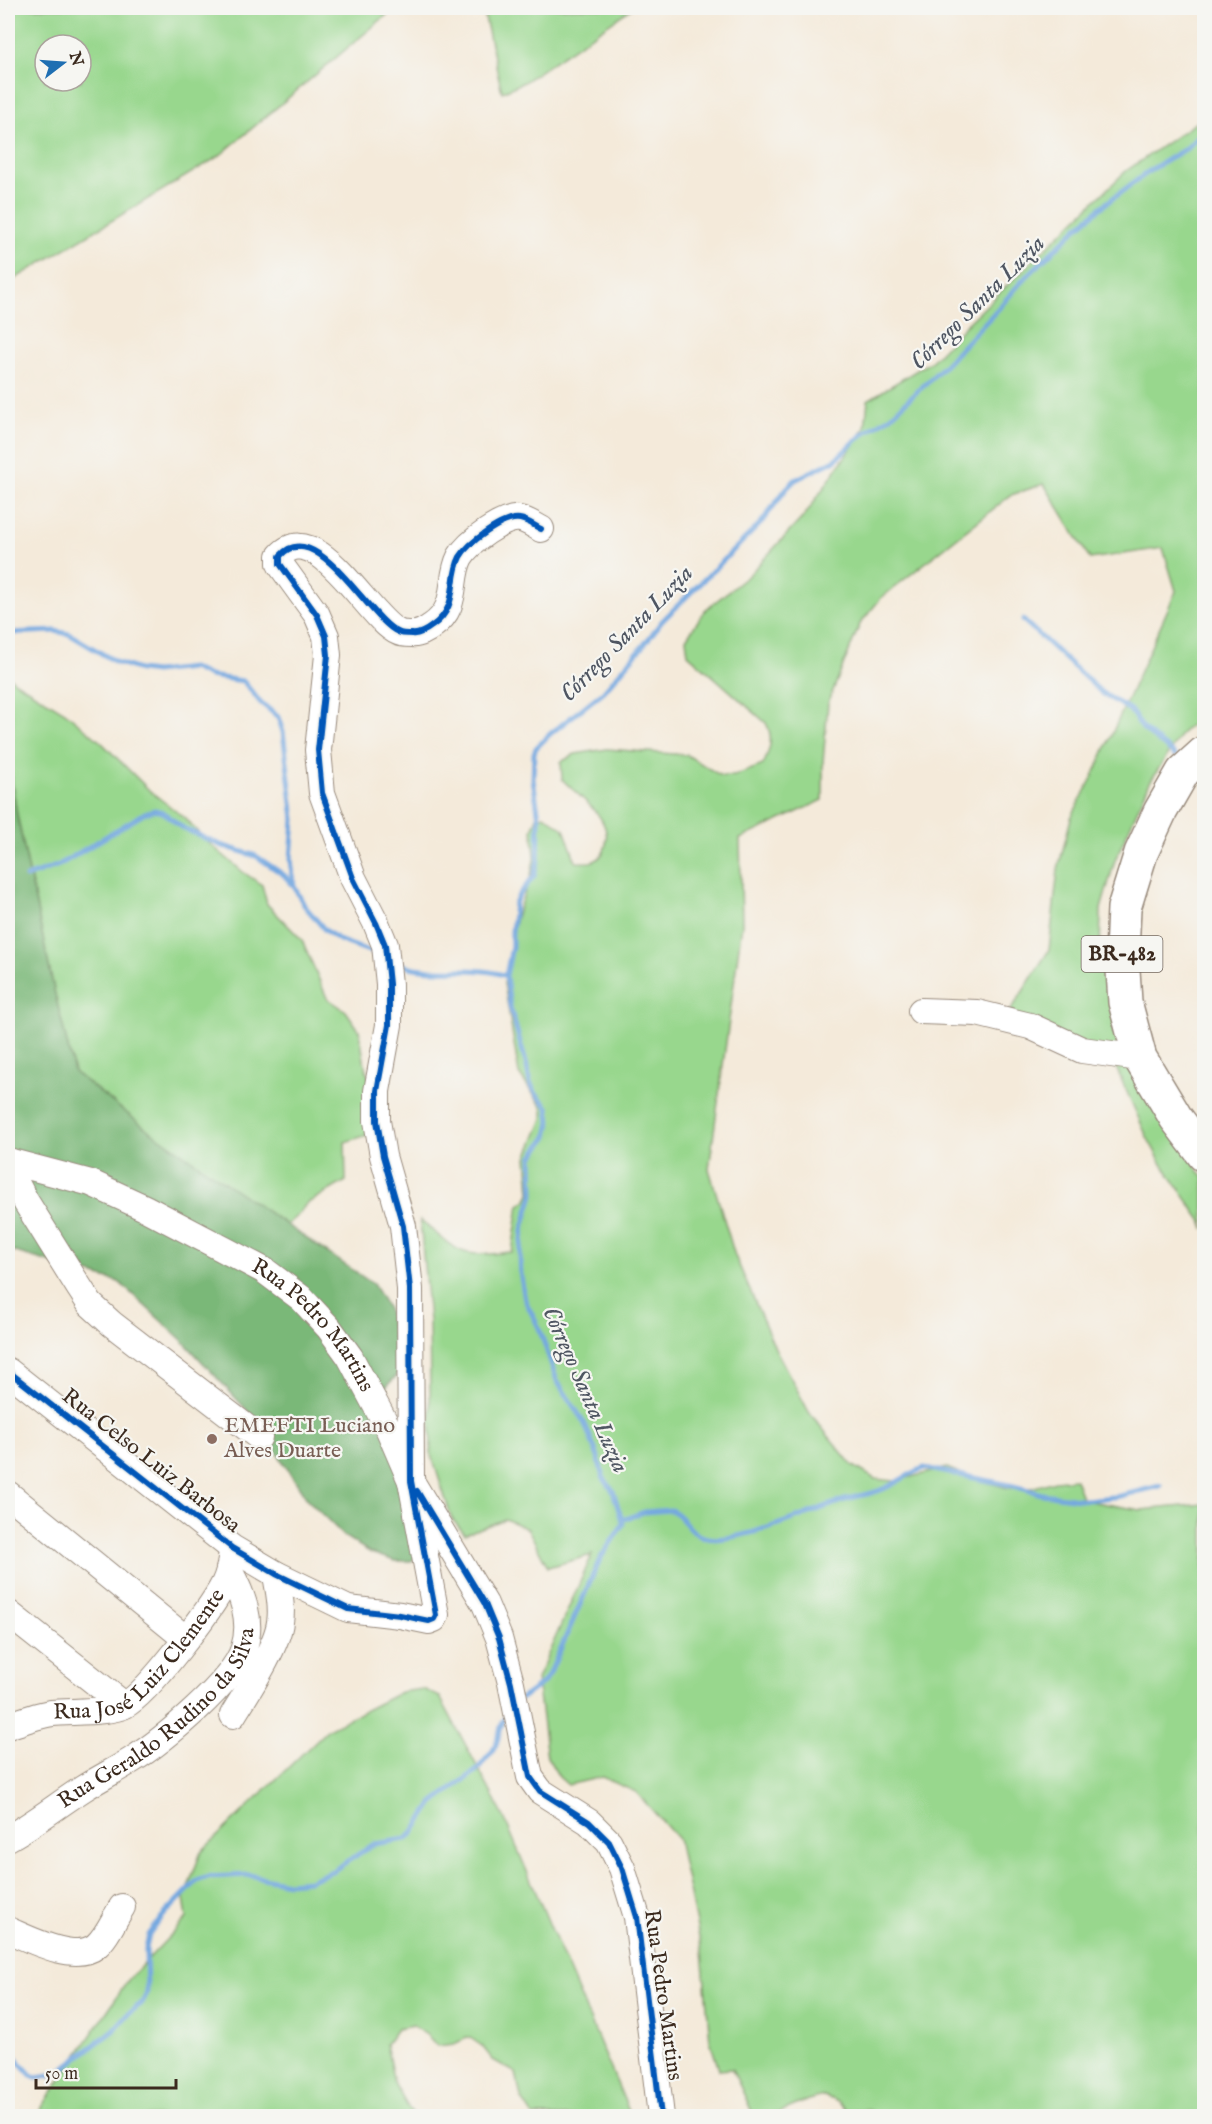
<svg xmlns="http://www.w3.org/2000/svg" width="1212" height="2124" font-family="'IM FELL English',serif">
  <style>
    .green { fill: #98d78d; stroke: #6a8056; stroke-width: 1.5; fill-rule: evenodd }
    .forest { fill: #7ab878; stroke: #5a714b; stroke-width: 1.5 }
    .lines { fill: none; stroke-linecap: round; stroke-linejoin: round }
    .stream { stroke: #74a8e0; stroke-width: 5 }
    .minor-casing { stroke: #988a7c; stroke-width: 28 }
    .highway-casing { stroke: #988a7c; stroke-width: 36 }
    .minor { stroke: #fff; stroke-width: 26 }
    .highway { stroke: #fff; stroke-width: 33 }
    .cycleway-casing { stroke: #f6f6f2; stroke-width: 10 }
    .cycleway { stroke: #0057b8; stroke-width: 6 }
    .education-dot { fill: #8d6e63; stroke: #f6f6f2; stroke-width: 2 }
    .labels { text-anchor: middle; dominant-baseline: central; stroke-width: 4.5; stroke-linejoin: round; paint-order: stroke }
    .shield { fill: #f6f6f2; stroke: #73675e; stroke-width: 1.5 }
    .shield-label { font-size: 21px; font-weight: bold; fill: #3b2a1e }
    .street-label { font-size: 22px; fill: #3b2a1e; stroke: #f6f6f2 }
    .education-label { font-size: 22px; fill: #785e54; stroke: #f6f6f2; text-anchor: start }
    .water-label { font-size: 24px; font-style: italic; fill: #4f5662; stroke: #f6f6f2 }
  </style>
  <rect width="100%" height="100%" fill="#f6f6f2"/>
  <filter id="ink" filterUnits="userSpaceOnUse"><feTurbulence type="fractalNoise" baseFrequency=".0167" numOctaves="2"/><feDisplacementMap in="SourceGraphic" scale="12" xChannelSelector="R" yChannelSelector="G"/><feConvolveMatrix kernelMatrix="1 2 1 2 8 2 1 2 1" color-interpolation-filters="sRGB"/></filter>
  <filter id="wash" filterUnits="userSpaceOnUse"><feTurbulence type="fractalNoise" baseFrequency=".008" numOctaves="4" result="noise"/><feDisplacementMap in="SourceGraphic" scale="24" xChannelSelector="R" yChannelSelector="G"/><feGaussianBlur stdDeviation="1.35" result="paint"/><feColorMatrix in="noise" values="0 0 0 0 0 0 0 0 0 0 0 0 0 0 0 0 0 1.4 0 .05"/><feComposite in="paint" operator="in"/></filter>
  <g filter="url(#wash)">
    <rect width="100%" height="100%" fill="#f4eada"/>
    <path class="green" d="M8 8H395L218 157 8 283ZM45 45H81V81H45Z
      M487 8H632L524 82 502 92 485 18Z
      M1204 117V713L1181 734 1150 782 1115 860 1101 909 1100 955 1112 1008 1198 1170 1204 1177V1229L1201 1220 1162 1164 1147 1137 1110 1054 1008 1015 1049 950 1058 869 1071 818 1094 774 1176 591 1163 548 1090 559 1044 484 1011 495 881 598 860 624 828 703 823 762V800L740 839 742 924 709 1169 735 1256 775 1348 809 1412 852 1465 875 1479 895 1481 947 1468 972 1478 1008 1488H1031L1055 1481 1075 1479 1083 1500 1141 1510 1204 1504V2116H877L869 2110 860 2111 847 2110 838 2102 824 2096 808 2100 771 2116H754L732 2069 719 2070 710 2041 702 1951 678 1839 636 1792 602 1777 568 1785 559 1777 547 1757 537 1679 592 1555 548 1567 528 1529 505 1519 465 1534 452 1519 431 1454 429 1321 420 1220C434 1231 451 1249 468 1253 482 1256 498 1253 512 1252L519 1205 526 1201 530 1193 527 1157 543 1119V1108L519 1074 504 983 516 917 531 875 535 855 532 830 537 817 544 815 564 829 576 862C588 863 599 863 604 851 617 819 580 799 562 779L561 762 575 754 607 749 687 755 721 776H734L763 765C770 750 774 738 766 723L688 654 686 639 705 610 749 575 805 515 865 428 868 400 932 361 964 327 1126 171Z
      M8 675 14 681 65 712 101 742 150 791 186 819 203 838 243 872 262 885 267 904 302 940 327 998 346 1011 359 1030 366 1071 370 1080 374 1133 345 1142 346 1181 306 1204 298 1215 286 1225 147 1129 74 1072 54 990 17 815 8 754Z
      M423 1689 440 1697 503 1815 631 2116H533L521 2098 516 2073 493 2060 482 2046 469 2037 454 2044 437 2046 427 2035 413 2026 397 2029 386 2044 394 2083 413 2116H36L129 1979 187 1918 184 1898 201 1852 328 1729 401 1692Z"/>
    <path class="forest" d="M8 754 17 815 54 990 74 1072 147 1129 373 1284 388 1309 399 1373 386 1387 376 1389 425 1553 411 1561H395L371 1553 345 1537 307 1499 256 1420 183 1341 119 1282 8 1250Z"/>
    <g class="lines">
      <path class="stream" d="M1023 620 1102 693 1130 710 1144 730 1175 755
        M8 633 55 631 69 634 116 662 139 670 155 672 192 668 209 676 243 681 260 702 278 717 283 732 294 819 291 859 294 886 304 905 325 930 341 941 377 954
        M26 877 59 865 145 813 155 810 163 812 183 828 220 845 256 856 284 875 292 884
        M403 965C437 976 474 964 506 976
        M622 1520 644 1512 671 1510C684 1517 689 1533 703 1537 734 1547 815 1509 848 1499 860 1495 872 1494 883 1489 898 1483 909 1473 924 1468L1010 1485 1042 1494 1087 1500 1120 1496 1160 1486
        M522 1698 544 1682 550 1673 600 1559 623 1524 613 1491 603 1477 598 1457 584 1422 557 1381 539 1328 525 1300 521 1277 520 1255 524 1224 533 1195 532 1157 547 1137 550 1122 548 1107 536 1094 530 1083 527 1066 510 1007 506 976 512 947V932L515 903 519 895 534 876 538 860 539 818 533 779 534 753 536 748 550 734 603 692 643 646 662 621 761 523 786 489 795 480 835 460 863 434 890 417 943 367 998 309 1022 281 1079 226 1105 204 1152 169 1187 148 1204 130
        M8 2054 15 2057 31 2075 36 2077 50 2075 61 2070 114 2030 129 2013 142 2003 147 1993 146 1948 149 1935 162 1917 197 1881 208 1877 249 1875 288 1883 309 1881 334 1870 374 1844 406 1839 413 1833 433 1803 476 1771 492 1752 496 1744 503 1721 508 1713"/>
    </g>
  </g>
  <g filter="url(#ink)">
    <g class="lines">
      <g class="minor-casing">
        <g id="minor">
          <path d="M921 1011 977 1013 1030 1026 1082 1050 1140 1058"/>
          <path id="s1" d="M8 1161 91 1183 145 1208 265 1271 301 1298 329 1328 350 1357 389 1430 411 1481 485 1604 499 1638 511 1683 530 1777 540 1791 589 1822 609 1842 622 1868 637 1917 661 2116"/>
          <path d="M9 1161 15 1181 26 1202 79 1287 90 1304 112 1324 259 1437"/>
          <path d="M8 1371 232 1548 276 1574 348 1609 400 1615 429 1621 434 1619 436 1615 411 1481 410 1289 403 1226 383 1156 377 1121V1091L389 1025V984L385 945 376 923 353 878 322 793 318 750 328 655 326 636 317 615 280 564V556C316 515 370 621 398 632 401 634 408 634 412 634 418 635 427 630 432 626 460 607 448 580 460 557 468 543 504 516 520 519 527 520 535 526 541 529"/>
          <path d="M8 1494 186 1639"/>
          <path d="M8 1613 124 1705"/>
          <path d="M233 1715C247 1692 277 1647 280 1622 283 1606 278 1589 276 1574"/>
          <path id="s2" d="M8 1726C22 1721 37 1715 52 1713 71 1711 109 1713 125 1705 148 1693 211 1609 224 1584 228 1576 230 1567 231 1558"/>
          <path id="s3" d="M8 1838C34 1824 59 1804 84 1788 100 1778 116 1770 132 1760 162 1741 234 1682 244 1648 253 1620 242 1594 229 1570"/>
          <path d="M8 1930C29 1939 75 1963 96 1946 107 1937 114 1919 122 1907"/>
        </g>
      </g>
      <g class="highway-casing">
        <path id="highway" d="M1204 753 1183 772 1160 812 1141 853 1124 908 1122 954 1125 1002 1140 1058 1176 1118 1204 1155"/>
      </g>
      <use href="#minor" class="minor"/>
      <use href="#highway" class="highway"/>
      <g class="cycleway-casing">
        <path id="cycleway" d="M8 1371 232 1548 276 1574 348 1609 400 1615 429 1621 434 1619 436 1615 411 1481 410 1289 403 1226 383 1156 377 1121V1091L389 1025V984L385 945 376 923 353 878 322 793 318 750 328 655 326 636 317 615 280 564V556C316 515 370 621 398 632 401 634 408 634 412 634 418 635 427 630 432 626 460 607 448 580 460 557 468 543 504 516 520 519 527 520 535 526 541 529
          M417 1491 485 1604 499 1638 511 1683 530 1777 540 1791 589 1822 609 1842 622 1868 637 1917 661 2116"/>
      </g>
      <use href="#cycleway" class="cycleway"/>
    </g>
  </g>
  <circle class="education-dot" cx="212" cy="1439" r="6"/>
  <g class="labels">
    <rect class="shield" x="1081.5" y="936" width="81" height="36" rx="4.5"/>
    <g class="shield-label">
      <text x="1122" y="954">BR-482</text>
    </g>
    <g class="street-label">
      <text stroke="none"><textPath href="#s1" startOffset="354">Rua Pedro Martins</textPath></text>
      <text transform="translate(151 1461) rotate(38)">Rua Celso Luiz Barbosa</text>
      <text stroke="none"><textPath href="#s2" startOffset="158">Rua José Luiz Clemente</textPath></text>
      <text stroke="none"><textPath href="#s3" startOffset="195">Rua Geraldo Rudino da Silva</textPath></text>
      <text transform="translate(663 1995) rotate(82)">Rua Pedro Martins</text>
    </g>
    <g class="education-label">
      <text x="224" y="1426">EMEFTI Luciano<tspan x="224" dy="25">Alves Duarte</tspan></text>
    </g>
    <g class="water-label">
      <text transform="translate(978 303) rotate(-45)">Córrego Santa Luzia</text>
      <text transform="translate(627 634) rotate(-46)">Córrego Santa Luzia</text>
      <text transform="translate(585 1390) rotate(66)">Córrego Santa Luzia</text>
    </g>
  </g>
  <rect width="1212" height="2124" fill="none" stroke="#f6f6f2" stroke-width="30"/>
  <g transform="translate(63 63) rotate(73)"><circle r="28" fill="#f6f6f2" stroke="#aba49d" stroke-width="1.5"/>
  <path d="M0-4.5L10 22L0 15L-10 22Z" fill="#1f6fb2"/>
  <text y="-9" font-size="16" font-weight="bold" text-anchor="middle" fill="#3b2a1e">N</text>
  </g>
  <path d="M36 2079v9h140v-9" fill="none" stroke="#3b2a1e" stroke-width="3"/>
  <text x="45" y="2079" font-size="18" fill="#3b2a1e" stroke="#f6f6f2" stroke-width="4.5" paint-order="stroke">50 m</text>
</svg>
